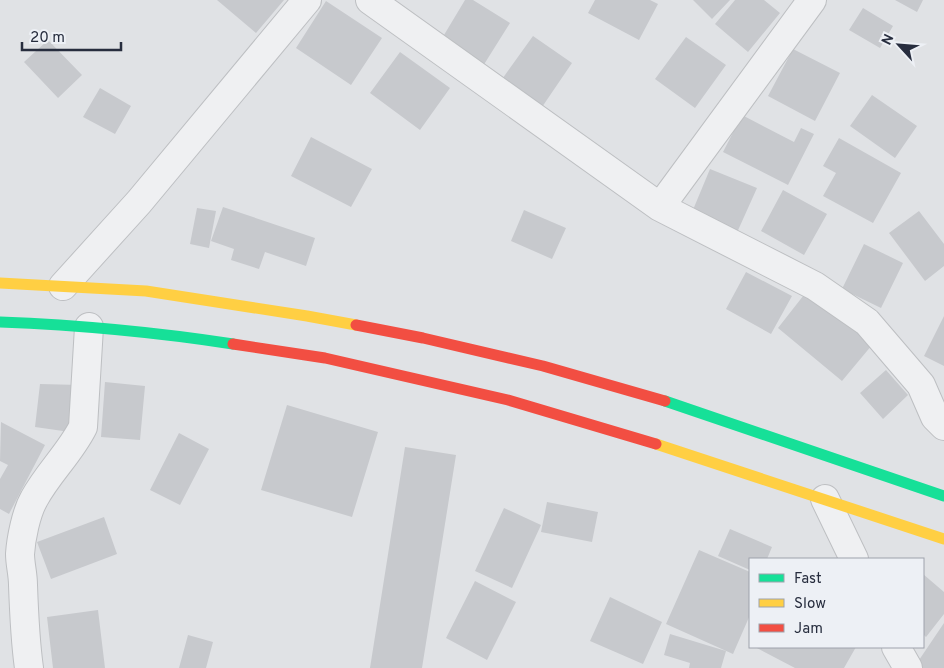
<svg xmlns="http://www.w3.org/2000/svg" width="944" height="668" font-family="Overpass,sans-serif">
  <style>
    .building { fill: #c7c9cd }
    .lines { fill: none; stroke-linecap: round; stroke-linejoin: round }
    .street-casing { stroke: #bdbfc2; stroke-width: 30 }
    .street { stroke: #eff0f2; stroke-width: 28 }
    .fast { stroke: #16e098; stroke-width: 11 }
    .slow { stroke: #ffcf43; stroke-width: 11 }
    .jam { stroke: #f24e42; stroke-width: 11 }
  </style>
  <rect width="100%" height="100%" fill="#e0e2e5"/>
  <path class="building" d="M217 0H284L256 33Z
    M465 0H473L510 23 483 66 441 40Z
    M595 0H650L658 4 639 40 588 13Z
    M693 0H730L712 19Z
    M735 0H764L780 13 748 52 715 24Z
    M895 0H923L917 12Z
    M326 1 382 38 351 85 296 48Z
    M863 8 893 26 880 48 849 30Z
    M533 36 572 63 540 110 500 82Z
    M686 37 726 65 695 108 655 79Z
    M48 40 82 75 58 98 24 62Z
    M793 49 840 73 815 121 768 96Z
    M400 52 450 88 420 130 370 93Z
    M100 88 131 106 115 134 83 117Z
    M872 95 917 126 895 158 850 126Z
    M742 115 794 142 801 128 814 134 788 185 723 152Z
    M311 137 372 169 351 207 291 176Z
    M839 138 901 173 873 223 823 196 836 173 823 166Z
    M710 169 757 188 735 237 690 217Z
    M783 190 827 214 804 255 761 231Z
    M223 207 315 238 306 266 265 252 259 269 231 260 234 249 211 241Z
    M197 208 216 211 209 248 190 244Z
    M524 210 566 228 552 259 511 241Z
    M919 211 944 244V266L925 281 889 233Z
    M864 244 903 263 881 308 842 289Z
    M746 272 792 296 771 334 726 309Z
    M807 291 872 345 842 381 778 328Z
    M944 316V366L924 356Z
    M886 370 908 395 883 419 860 393Z
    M105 382 145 386 140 440 101 437Z
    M40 384 80 385 70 432 35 427Z
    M287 405 378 432 352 517 261 490Z
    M1 422 45 445 9 514 0 509V479L8 465 0 461Z
    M179 433 209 449 180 505 150 490Z
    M405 447 456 455 422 668H370Z
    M547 502 598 512 592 542 541 532Z
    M504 508 541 525 512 588 475 571Z
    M104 517 117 554 51 579 37 542Z
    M730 529 772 547 767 559H750V570L718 556Z
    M699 550 750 572V615L733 654 666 624Z
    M923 574 944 592V614L926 637 923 634Z
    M475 581 516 602 487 660 446 638Z
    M610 597 662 622 643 664 590 641Z
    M98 610 105 668H53L47 617Z
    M944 623V668H917L915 666Z
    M670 634 726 651 721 668H689L690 663 664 655Z
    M188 635 213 642 206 668H179Z
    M755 647H856L844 668H795Z"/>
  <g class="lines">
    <g class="street-casing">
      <path id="street" d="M370 0 660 207 815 286 867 322 921 385 935 417 944 426
        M660 207 812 0
        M63 286 139 202 307 0
        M825 499 854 559
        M896 647 908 668
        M29 668C25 640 24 613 23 585 23 574 20 564 20 554 21 539 26 513 34 499 48 473 70 453 83 427L89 327"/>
    </g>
    <use href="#street" class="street"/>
    <path class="fast" d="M0 322C78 325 155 332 233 344
      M665 401 944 496"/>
    <path class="slow" d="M0 283 146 291 307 316 356 325
      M656 444 944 539"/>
    <path class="jam" d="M356 325 423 338 543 366 665 401
      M233 344 325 358 508 400 656 444"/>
  </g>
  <rect x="749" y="558" width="175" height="90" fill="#edf0f5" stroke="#9ea2ac"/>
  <rect x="759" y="574" width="25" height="8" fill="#16e098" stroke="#9ea2ac"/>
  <text x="794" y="583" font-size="15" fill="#272d3e">Fast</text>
  <rect x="759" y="599" width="25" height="8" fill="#ffcf43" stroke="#9ea2ac"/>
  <text x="794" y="608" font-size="15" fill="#272d3e">Slow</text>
  <rect x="759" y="624" width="25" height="8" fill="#f24e42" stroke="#9ea2ac"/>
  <text x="794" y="633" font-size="15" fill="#272d3e">Jam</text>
  <g transform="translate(899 45) rotate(296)" stroke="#edf0f5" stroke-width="4" paint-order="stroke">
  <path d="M0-4L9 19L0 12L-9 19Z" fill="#272d3e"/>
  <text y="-8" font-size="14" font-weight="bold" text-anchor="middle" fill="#272d3e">N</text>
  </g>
  <path d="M22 42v8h99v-8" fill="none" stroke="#272d3e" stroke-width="2.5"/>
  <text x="30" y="42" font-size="15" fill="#272d3e" stroke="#edf0f5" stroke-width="4" paint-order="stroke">20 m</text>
</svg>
